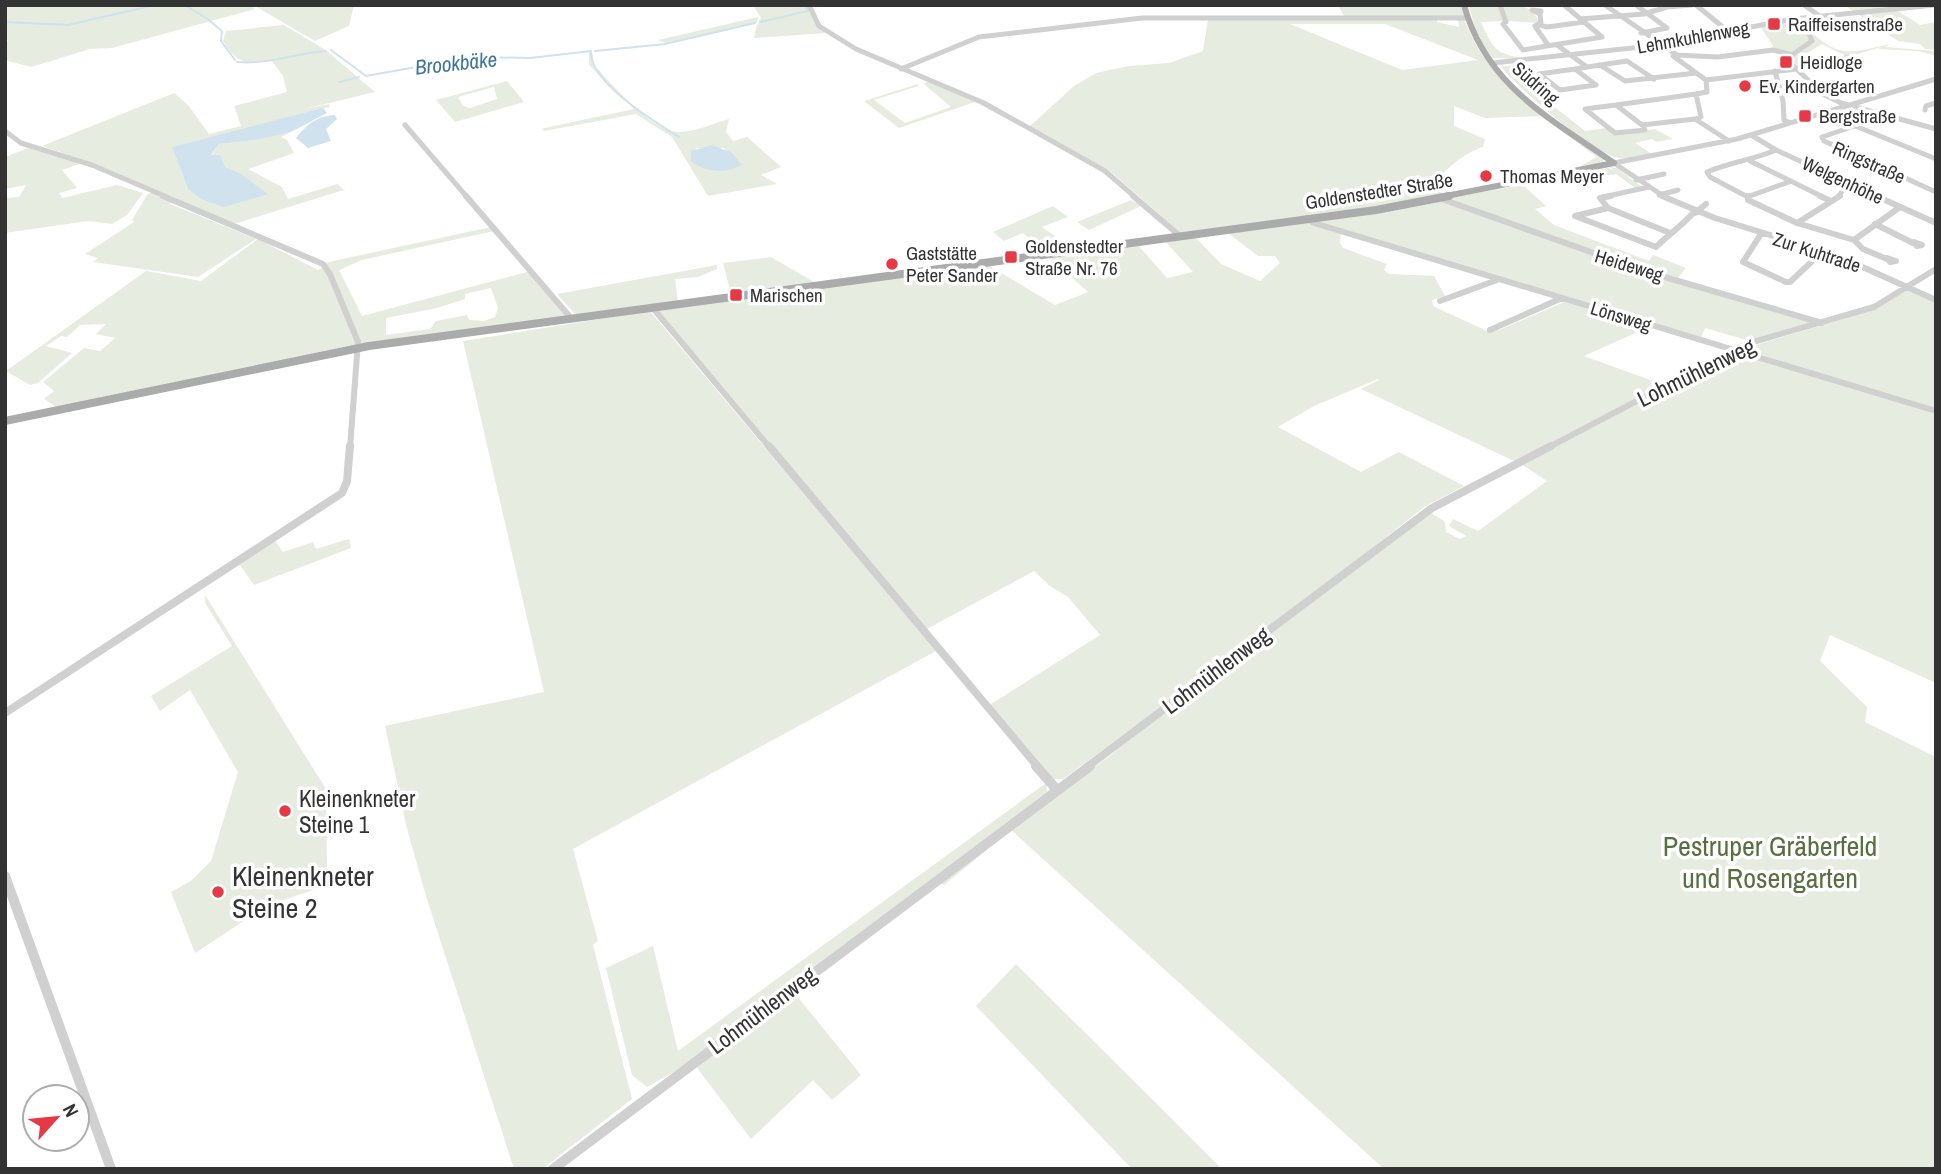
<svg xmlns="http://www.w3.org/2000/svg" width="1941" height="1174" font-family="'Archivo Narrow',sans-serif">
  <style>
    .green { fill: #e6ecdf; fill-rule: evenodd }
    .water { fill: #cfe2ee }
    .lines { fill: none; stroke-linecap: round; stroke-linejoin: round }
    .stream { stroke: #cfe2ee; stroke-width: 2 }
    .minor-far3 { stroke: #d0d0d0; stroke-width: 5 }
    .minor-far2 { stroke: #d0d0d0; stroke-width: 6 }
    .minor-far1 { stroke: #d0d0d0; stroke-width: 8 }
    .minor { stroke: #d0d0d0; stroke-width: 10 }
    .major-far1 { stroke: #ababab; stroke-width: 6 }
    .major { stroke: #ababab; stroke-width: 8 }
    .poi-dot { fill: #e63946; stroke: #fff; stroke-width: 2.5 }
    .labels { text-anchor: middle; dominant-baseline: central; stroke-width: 7; stroke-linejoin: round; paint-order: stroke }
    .far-poi-label { font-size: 19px; fill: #333; stroke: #fff; text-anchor: start }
    .far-street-label { font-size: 19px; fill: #333; stroke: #fff }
    .far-water-label { font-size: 21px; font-style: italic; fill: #3f7597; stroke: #fff }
    .street-label { font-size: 23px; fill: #333; stroke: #fff }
    .poi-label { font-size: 23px; fill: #333; stroke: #fff; text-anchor: start }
    .near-park-label { font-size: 28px; fill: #56703f; stroke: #fff }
    .near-poi-label { font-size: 28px; fill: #333; stroke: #fff; text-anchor: start }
  </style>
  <rect width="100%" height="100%" fill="#fff"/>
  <path class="green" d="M5 5H249L255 9 112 48 90 49 31 67 5 60V42L9 40 5 39Z
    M253 5H354L349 26 315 41Z
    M753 5H808L826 33 754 38 757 25 761 18Z
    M1338 5H1463L1465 17 1344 16Z
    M1466 5 1474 29 1485 48 1475 28 1469 5H1499L1504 21 1481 22C1495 53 1496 53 1527 59L1491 58 1474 34Z
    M1502 5C1519 5 1533 5 1539 23L1508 21Z
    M1844 5H1923L1895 9 1920 25 1936 22V50L1925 49 1920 44 1898 41Z
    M758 17 757 23 666 43 658 40Z
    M1815 18 1823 23 1805 26C1837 58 1848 54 1890 44L1885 47 1936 51V56L1918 51 1878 49 1881 47 1848 57 1822 44 1799 58 1798 67 1791 63V59L1814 42 1794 21Z
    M1437 19V22L1459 27 1458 19 1464 20C1470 31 1474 43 1481 53 1512 97 1563 127 1604 159L1603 163 1573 170 1597 157 1541 116 1485 118 1454 106V126L1485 139 1483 147C1464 153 1445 169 1433 186L1446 196 1376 209 1182 234 1111 172 1028 128 1074 86 1096 73 1129 66 1169 63 1203 51 1208 20ZM1290 24H1385L1478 60 1402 70Z
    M1788 22 1807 34 1810 40 1791 53 1775 49 1760 26Z
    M284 25 327 51 375 92 300 110 329 104 330 107 172 147 188 189 238 172 225 167 211 156 219 144 257 140 291 132 281 137 287 140 294 153 248 169 282 187 288 199 338 184 344 190 234 224 90 162 42 146 174 93 188 105 209 134 241 126 234 106 287 92 283 76 271 60C245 66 237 63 223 41L226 31Z
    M589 52H592L594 65C612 84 652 133 680 132 696 132 714 123 729 119L726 132 733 141 747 137 781 167 761 175 777 184 708 196 672 137 636 114 544 131 542 129 545 128 634 109 589 65ZM695 148H724L741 165 727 170Z
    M1514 65 1516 76 1524 83 1545 80 1552 86 1532 89 1585 131 1607 128 1613 135 1655 129 1673 139 1656 142 1652 139 1635 143 1652 154C1642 156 1630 160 1619 158 1592 154 1520 89 1501 67Z
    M507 81 524 102 455 122 436 100ZM494 87 497 99 470 108 463 106 458 97Z
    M928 81 978 101 1020 126 975 102 899 128 864 101 918 84V86L874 100 905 123 951 107 924 84Z
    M28 148 82 163 62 170 77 188 59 193 62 198 117 185 143 193 127 215 112 224 88 221 5 233V198L19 197 26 185 5 189V157Z
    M1609 167 1617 168 1643 186 1618 170 1642 187 1635 188 1616 174 1588 178 1584 177 1561 185 1554 179 1608 168 1616 171Z
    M1523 185 1546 206 1535 209 1554 225 1649 261 1653 255 1686 268 1678 278 1588 253 1815 323 1747 340 1705 328 1701 338 1314 221Z
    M152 192 172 201 170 204 256 239 198 277 93 262 98 258 85 254 134 222 132 220 147 195Z
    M1131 200 1141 206 1089 230 1077 222Z
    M1053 206 1068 217 1042 227 1065 243 1040 247 1023 233 1004 241 993 232Z
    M1306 221 1341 233 1340 243 1343 248 1387 264 1384 270 1389 274 1434 276 1445 296 1432 300 1433 306 1487 331 1499 330 1567 301 1651 326 1584 356 1664 385 1514 461 1361 389 1379 380 1378 379 1314 406 1278 427 1361 472 1399 452 1464 486 1424 507 1303 603 1063 779H1051L988 706 1100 635 1068 597 1050 586 1034 571 925 630 869 559H866L655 310 988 265 1055 305 1088 292 1049 257 1137 244 1167 278 1193 272 1165 241 1195 237 1221 264 1260 281 1280 263 1275 256H1258L1228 233Z
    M491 227 494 231 362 260 339 270 362 316 531 271 567 317 361 346 324 263ZM491 288 498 308 495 317 484 321 469 320 467 315 436 321 430 329 386 335V318L437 308 465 299V294Z
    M258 239 318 270 324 267 356 342 355 347 56 407 44 399 54 391 43 382 84 348 100 351 115 338 96 334 106 324 80 325 67 337 61 336 46 346 72 353 38 383 30 385 6 371 146 271 201 281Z
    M771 257 814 282 731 295 723 263Z
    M717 265V269L698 277 675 279 678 302 577 316 557 294Z
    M1909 289 1936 302V409L1742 349 1870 311Z
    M650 311 936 651 573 849 598 941 593 945 632 1099 542 1169H514L426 896 407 829 385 726 544 692 463 341Z
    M1738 353 1936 412V683L1830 635 1820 661 1867 707 1865 722 1936 757V1169H1384L1011 830 944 885 938 880 1111 755 1177 700 1430 512 1445 522 1446 532 1460 539 1466 536 1449 526 1453 519 1478 531 1547 481 1521 464Z
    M349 539 351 548 254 585 239 564 275 541 283 552 313 542 316 549Z
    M205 595 326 789 327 872 313 890 268 905 195 953 171 892 191 881 211 861 238 772 190 690 160 711 151 696 232 646 205 603Z
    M1046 783 1047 792 679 1069 647 1087 632 1075 606 968 653 946 678 1051Z
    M1016 964 1222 1169H1132L976 1006Z
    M793 991 861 1075 832 1100 813 1080 751 1139 695 1065Z"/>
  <path class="water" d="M323 108 327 113 291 132 257 140 219 144 211 155H220L225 167 238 172 268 194 224 207 201 199 188 189 172 147Z
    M335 115 337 119 326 129 331 141 308 148 296 138C307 124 317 116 335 115Z
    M711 145 731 152 742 165C727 174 705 173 691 161V151Z"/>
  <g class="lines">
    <path class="stream" d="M185 5 209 20
      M210 21 222 31 221 41 235 60
      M5 22 68 25 155 5
      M761 22 808 11 805 5
      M331 50 366 76 472 57 530 58 591 51
      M595 51 665 44 755 23
      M591 53C591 83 655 122 679 137
      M237 62C266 65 296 53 326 51
      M340 82 359 77"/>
    <path class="minor-far3" d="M809 5 819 26 856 49 984 103 1105 171 1135 197
      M1500 5 1506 22 1503 24 1523 50 1602 37 1564 5
      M1605 5 1677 55 1673 56 1706 80
      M1636 5 1667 28 1641 33
      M1696 5 1729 32
      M1804 5 1821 17
      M1532 10 1541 11 1540 14Z
      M1540 14 1541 23 1535 26 1548 45
      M1580 19 1644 14 1667 7 1692 5
      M1790 20 1809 34 1812 41 1789 57V62L1823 94 1841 103 1936 129
      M1540 25 1547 27 1584 22
      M1557 45 1587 67 1575 69
      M1677 55 1718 57 1773 50 1793 55
      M1492 63 1651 46 1793 19 1935 5
      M1600 65 1625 81 1696 73
      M1587 67 1627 61 1654 79
      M901 69 979 37 1142 18H1467
      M1575 69 1596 85 1560 90 1539 74Z
      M1775 71 1783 101 1784 120 1790 123
      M1706 80 1796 69 1850 57
      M1706 80 1707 92 1696 94 1701 117 1695 119 1729 141
      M1616 105 1585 109 1615 133 1645 130 1644 127
      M1925 110 1926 106 1936 103
      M1878 114 1872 120 1822 137 1824 141 1936 192
      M1695 119 1642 125 1616 105 1696 94
      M405 125 467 197
      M1853 125 1936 159
      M5 131 21 143 92 165 167 197
      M1751 135 1776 150 1880 197
      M1750 161 1823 197
      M1614 163 1665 197
      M1614 163 1737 139 1936 79
      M1636 180 1664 174
      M1659 195 1678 190
      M1746 196 1710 177 1707 172C1730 162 1753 160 1776 150
      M1603 197 1649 187
      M1747 197 1789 182
      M1838 197 1848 183"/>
    <path class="minor-far2" d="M163 196 323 264 330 274 358 342 350 448
      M466 196 571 318
      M1133 196 1180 236
      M1662 196 1715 218 1838 256 1936 300
      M1748 196V200L1797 223
      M1820 196 1831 201
      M1840 196 1797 223 1854 240
      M1876 196 1936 223
      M1439 198 1644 271 1822 323
      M1608 208 1670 233
      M1695 213 1706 204
      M1575 216 1656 247C1669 234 1682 226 1694 212
      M1575 216 1608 208 1600 198 1611 196
      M1307 218 1314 223 1936 411
      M1875 224 1913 243
      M1761 234 1743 262 1786 282H1790L1823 251
      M1914 242 1922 245 1917 246Z
      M1887 258 1896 261 1890 262Z
      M1887 259 1863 249 1854 240 1900 207
      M1440 301 1497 280
      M652 307 770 448
      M1490 330 1562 298
      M1547 448 1746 344 1874 307 1936 269"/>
    <path class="minor-far1" d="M769 446 1038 767
      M5 713 342 493 347 481 350 446
      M1087 767 1432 508 1551 446"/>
    <path class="minor" d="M1036 766 1057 790
      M5 876 111 1169
      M553 1169 1090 766"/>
    <path class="major-far1" d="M1464 5C1486 86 1550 118 1614 163
      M1441 197 1614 163"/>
    <path class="major" d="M5 421 369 346 1376 210 1449 196"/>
  </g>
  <g class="poi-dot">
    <rect x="1767" y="17" width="14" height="14" rx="3.5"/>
    <rect x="1779" y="55" width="14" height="14" rx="3.5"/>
    <circle cx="1745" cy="86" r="7"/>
    <rect x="1798" y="109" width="14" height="14" rx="3.5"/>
    <circle cx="1486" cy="176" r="7"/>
    <rect x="1004" y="250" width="14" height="14" rx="3.5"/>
    <circle cx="892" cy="264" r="7"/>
    <rect x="729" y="288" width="14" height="14" rx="3.5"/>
    <circle cx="285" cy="811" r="7"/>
    <circle cx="218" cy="892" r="7"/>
  </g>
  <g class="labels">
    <g class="far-poi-label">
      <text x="1788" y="24">Raiffeisenstraße</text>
      <text x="1800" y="62">Heidloge</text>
      <text x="1759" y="86">Ev. Kindergarten</text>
      <text x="1819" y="116">Bergstraße</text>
      <text x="1500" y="176">Thomas Meyer</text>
      <text x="1025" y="246">Goldenstedter<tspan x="1025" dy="22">Straße Nr. 76</tspan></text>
      <text x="906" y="253">Gaststätte<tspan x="906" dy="22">Peter Sander</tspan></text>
      <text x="750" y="295">Marischen</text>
    </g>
    <g class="far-street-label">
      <text transform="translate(1693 37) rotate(-10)">Lehmkuhlenweg</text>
      <text transform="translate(1536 83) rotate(41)">Südring</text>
      <text transform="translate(1869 162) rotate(24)">Ringstraße</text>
      <text transform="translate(1843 180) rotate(25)">Welgenhöhe</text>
      <text transform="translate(1379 191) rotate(-9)">Goldenstedter Straße</text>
      <text transform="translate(1817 252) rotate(18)">Zur Kuhtrade</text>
      <text transform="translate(1629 265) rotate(17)">Heideweg</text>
      <text transform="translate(1621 316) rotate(17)">Lönsweg</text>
    </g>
    <g class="far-water-label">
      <text transform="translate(456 63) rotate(-6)">Brookbäke</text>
    </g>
    <g class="street-label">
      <text transform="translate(1696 372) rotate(-26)">Lohmühlenweg</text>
      <text transform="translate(1216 670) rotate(-37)">Lohmühlenweg</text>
      <text transform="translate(762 1010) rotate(-37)">Lohmühlenweg</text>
    </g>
    <g class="poi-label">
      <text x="299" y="798">Kleinenkneter<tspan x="299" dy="26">Steine 1</tspan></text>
    </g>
    <g class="near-park-label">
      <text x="1770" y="846">Pestruper Gräberfeld<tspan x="1770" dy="32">und Rosengarten</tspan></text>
    </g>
    <g class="near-poi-label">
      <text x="232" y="876">Kleinenkneter<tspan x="232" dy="32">Steine 2</tspan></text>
    </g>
  </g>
  <rect width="1941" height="1174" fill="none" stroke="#333333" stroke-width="14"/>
  <g transform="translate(56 1118) rotate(63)"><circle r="33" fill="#ffffff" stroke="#adadad" stroke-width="2"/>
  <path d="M0-5L12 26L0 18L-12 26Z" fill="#e63946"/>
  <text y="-10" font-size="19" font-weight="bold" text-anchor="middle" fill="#333333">N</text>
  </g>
</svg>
